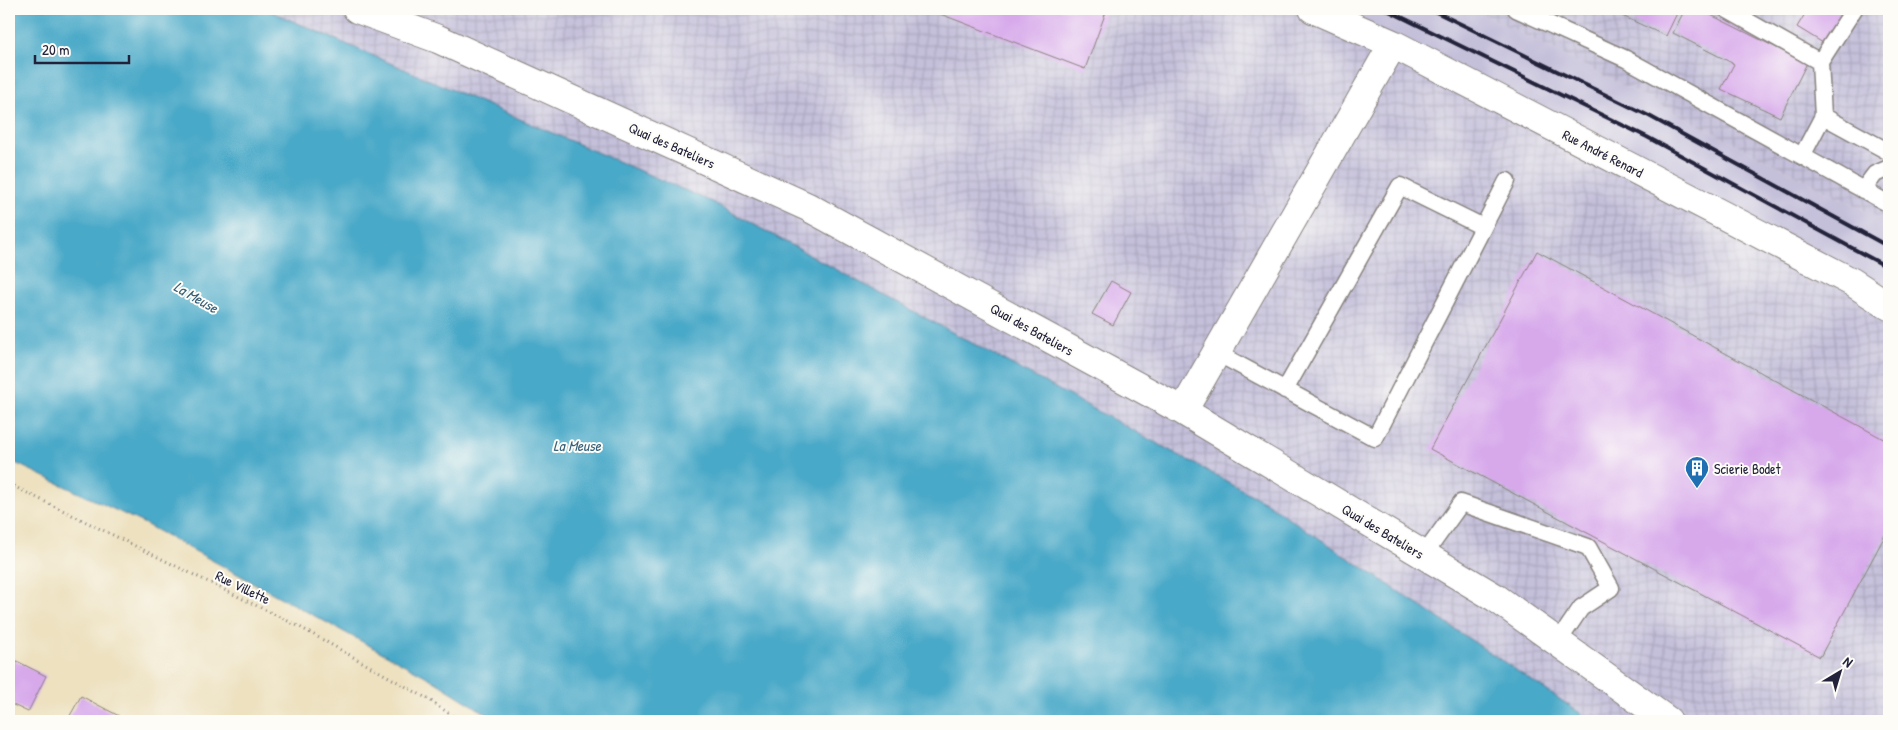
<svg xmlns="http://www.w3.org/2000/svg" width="1898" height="730" font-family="'Patrick Hand',sans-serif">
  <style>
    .industrial { fill: url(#industrial-grid) }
    .railway { fill: #c5c0da }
    .water { fill: #49a9c8; stroke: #366682 }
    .building { fill: #d7a9eb }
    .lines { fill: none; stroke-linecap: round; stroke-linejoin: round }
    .lane-casing { stroke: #88827e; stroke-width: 19 }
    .secondary-casing { stroke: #88827e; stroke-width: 30 }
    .path { stroke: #88827e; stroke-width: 3; stroke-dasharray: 1 4; stroke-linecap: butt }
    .lane { stroke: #fff; stroke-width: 16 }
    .secondary { stroke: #fff; stroke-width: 28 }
    .rail { stroke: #22223b; stroke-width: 4 }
    .labels { text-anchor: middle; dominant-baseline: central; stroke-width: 4; stroke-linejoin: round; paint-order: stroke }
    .street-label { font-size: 14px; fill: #22223b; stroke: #fdfcf7 }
    .poi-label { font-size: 14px; fill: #22223b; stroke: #fdfcf7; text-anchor: start }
    .water-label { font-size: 15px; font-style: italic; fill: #345f7a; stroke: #fdfcf7 }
  </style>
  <defs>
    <pattern id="industrial-grid" width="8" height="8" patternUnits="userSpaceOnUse" patternTransform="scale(1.25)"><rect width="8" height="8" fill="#c5c0da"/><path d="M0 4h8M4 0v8" fill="none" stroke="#a9a5bc"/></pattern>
  </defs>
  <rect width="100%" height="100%" fill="#fdfcf7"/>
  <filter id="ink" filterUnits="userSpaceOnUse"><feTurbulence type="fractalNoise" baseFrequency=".02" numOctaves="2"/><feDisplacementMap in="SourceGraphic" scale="10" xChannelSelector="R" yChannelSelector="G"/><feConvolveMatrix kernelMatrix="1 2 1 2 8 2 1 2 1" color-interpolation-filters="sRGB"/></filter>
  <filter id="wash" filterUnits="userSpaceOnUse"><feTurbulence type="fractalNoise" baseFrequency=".0096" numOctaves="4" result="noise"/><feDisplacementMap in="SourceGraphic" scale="20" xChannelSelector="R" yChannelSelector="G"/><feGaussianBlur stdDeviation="1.12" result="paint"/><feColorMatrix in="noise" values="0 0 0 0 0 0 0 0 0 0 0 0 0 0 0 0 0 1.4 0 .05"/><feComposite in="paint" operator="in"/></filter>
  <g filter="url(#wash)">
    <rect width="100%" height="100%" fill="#ede1c0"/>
    <path class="industrial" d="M265 9H1340L1889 296V721H1592L1265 502 712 202Z
      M1474 9H1889V223Z"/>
    <path class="railway" d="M1340 9H1474L1889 223V296Z"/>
    <path class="water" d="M9 9H265L712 202 1265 502 1592 721H498L429 678 145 524 9 460Z"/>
    <g id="blocks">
      <path class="building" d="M927 9H1107L1085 69Z
        M1607 9H1679L1666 36Z
        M1685 9H1699L1807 63 1780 117 1721 89 1734 64 1673 33Z
        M1808 9H1845L1823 43 1797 27Z
        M1537 251 1889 442V528L1820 657 1430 449Z
        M1111 281 1131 292 1113 325 1092 314Z
        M9 657 46 676 28 712 9 703Z
        M81 696 119 716 116 721H67Z"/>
    </g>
  </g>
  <g filter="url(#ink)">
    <use href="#blocks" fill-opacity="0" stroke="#88827e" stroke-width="1"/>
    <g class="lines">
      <g class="lane-casing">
        <path id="lane" d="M1516 9 1626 59 1889 204
          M1726 9 1820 62 1823 116 1889 152
          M1820 62 1854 9
          M1802 156 1823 116
          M1863 190 1875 174 1889 168
          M1217 353 1375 438 1507 181
          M1285 390 1400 186 1483 227
          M1424 555 1461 503 1588 547 1611 588 1581 608 1558 642"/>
      </g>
      <g class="secondary-casing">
        <path id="secondary" d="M357 9 438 39 808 207 1183 411 1496 598 1668 721
          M1313 9 1393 44 1852 282 1889 306
          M1183 411 1393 44"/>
      </g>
      <path class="path" d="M316 9 327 13
        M9 484 298 626 428 699 460 721"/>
      <use href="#lane" class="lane"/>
      <use href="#secondary" class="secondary"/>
      <path class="rail" d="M1385 9 1647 137 1889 268
        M1430 9 1649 116 1889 247"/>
    </g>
  </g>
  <defs>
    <g id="building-pin" transform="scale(1.25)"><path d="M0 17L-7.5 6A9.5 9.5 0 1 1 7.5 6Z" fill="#1f6fb2" stroke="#fdfcf7"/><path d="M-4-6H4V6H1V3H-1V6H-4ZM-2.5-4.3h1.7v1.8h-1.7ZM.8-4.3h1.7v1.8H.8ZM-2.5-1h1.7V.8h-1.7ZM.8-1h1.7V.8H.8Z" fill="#fff"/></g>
  </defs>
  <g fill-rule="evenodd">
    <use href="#building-pin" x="1697" y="468"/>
  </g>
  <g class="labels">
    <g class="street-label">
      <text transform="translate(672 145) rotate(24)">Quai des Bateliers</text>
      <text transform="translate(1603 153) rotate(27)">Rue André Renard</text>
      <text transform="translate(1032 329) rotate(29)">Quai des Bateliers</text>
      <text transform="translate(1383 531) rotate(31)">Quai des Bateliers</text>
      <text transform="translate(243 587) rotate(26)">Rue Villette</text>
    </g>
    <g class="poi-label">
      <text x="1714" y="468">Scierie Bodet</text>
    </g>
    <g class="water-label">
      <text transform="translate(196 297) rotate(30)">La Meuse</text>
      <text x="577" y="445">La Meuse</text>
    </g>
  </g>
  <rect width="1898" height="730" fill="none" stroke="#fdfcf7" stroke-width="30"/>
  <g transform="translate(1840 672) rotate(38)" stroke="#fdfcf7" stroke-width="4" paint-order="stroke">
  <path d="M0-4L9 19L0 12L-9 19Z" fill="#22223b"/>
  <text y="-8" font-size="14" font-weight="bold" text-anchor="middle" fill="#22223b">N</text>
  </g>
  <path d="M35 55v8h94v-8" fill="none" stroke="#22223b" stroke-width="2.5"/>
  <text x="42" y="55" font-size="15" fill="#22223b" stroke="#fdfcf7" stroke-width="4" paint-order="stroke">20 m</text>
</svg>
